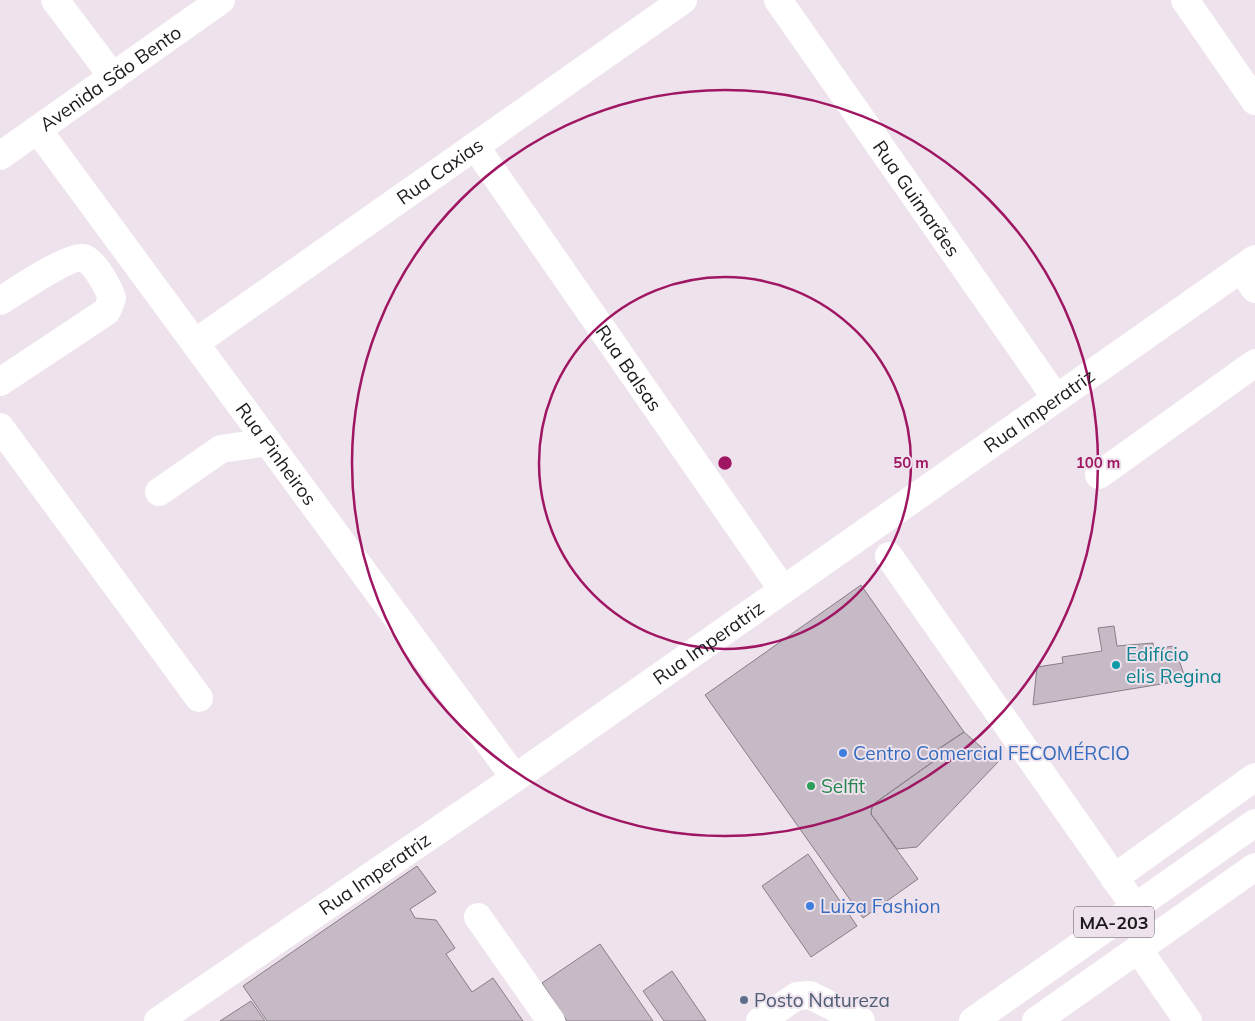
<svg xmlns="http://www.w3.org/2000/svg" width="1255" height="1021" font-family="Mulish,sans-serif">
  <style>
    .building { fill: #c5bac5; stroke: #887e87 }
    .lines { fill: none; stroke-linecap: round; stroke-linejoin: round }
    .minor { stroke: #fff; stroke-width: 28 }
    .major { stroke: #fff; stroke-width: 28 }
    .ring { fill: none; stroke: #9f1662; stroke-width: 2.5 }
    .culture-dot { fill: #0f9aa8; stroke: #eee2ed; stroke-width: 2 }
    .shop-dot { fill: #3f7fe0; stroke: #eee2ed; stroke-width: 2 }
    .leisure-dot { fill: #2e9e5b; stroke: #eee2ed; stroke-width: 2 }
    .service-dot { fill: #5c6f8a; stroke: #eee2ed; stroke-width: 2 }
    .labels { text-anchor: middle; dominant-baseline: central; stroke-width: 4; stroke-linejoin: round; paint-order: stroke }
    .shield { fill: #eee2ed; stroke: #5c565b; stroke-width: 1 }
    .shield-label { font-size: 18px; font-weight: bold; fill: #1d1a1d }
    .street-label { font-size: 19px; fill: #1d1a1d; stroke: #eee2ed }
    .culture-label { font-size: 19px; fill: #0d838f; stroke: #eee2ed; text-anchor: start }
    .shop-label { font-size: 19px; fill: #366cbe; stroke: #eee2ed; text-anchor: start }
    .leisure-label { font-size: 19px; fill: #27864d; stroke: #eee2ed; text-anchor: start }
    .service-label { font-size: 19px; fill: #4e5e75; stroke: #eee2ed; text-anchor: start }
    .centre { fill: #9f1662; stroke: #eee2ed; stroke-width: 2.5 }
    .ring-label { font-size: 15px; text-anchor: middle; font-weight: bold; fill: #9f1662; stroke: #eee2ed; stroke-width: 4; stroke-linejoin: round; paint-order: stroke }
  </style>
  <rect width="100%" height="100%" fill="#eee2ed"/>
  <path class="building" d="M861 585 964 732 937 750 941 756 875 803 872 807 871 814 918 879 863 918 705 695Z
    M1114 626 1117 646 1153 643 1154 649 1174 646 1186 680 1033 705 1037 667 1063 663 1062 657 1102 651 1098 628Z
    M964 732 998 762 917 847 897 849 871 814 872 807 875 803 941 756 937 750Z
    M808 854 857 926 811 957 762 886Z
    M417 866 436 892 410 909 415 918 436 920 455 948 446 954 472 992 493 978 523 1021H267L243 986Z
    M600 944 653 1021H567L542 983Z
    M672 971 706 1021H664L643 991Z
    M251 1001 265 1021H220Z"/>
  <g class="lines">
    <g class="minor">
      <path d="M55 0 113 77"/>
      <path id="s1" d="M778 0 1056 398"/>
      <path d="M1185 0 1255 101"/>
      <path id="s2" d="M38 130 515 778"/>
      <path id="s3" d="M475 146 783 590"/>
      <path id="s4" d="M0 156 221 0"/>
      <path d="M1241 269 1255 289"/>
      <path d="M0 301C15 292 69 255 83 258 94 260 108 287 112 298L107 311 0 382"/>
      <path id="s5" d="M195 343 683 0"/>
      <path d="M0 427 199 698"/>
      <path d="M1099 475 1255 363"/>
      <path d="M159 492 221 449 268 442"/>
      <path d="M889 556 1135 907"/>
      <path d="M1114 878 1255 777"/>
      <path d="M478 917 551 1021"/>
      <path d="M1138 949 1188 1021"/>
      <path id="s6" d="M158 1021 515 778 1255 259"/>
      <path d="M760 1021 797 996 810 995 861 1021"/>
    </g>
    <path class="major" d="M973 1021 1255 823
      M1036 1021 1255 867"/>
  </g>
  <g class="ring">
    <circle cx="725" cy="463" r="186"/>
    <circle cx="725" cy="463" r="373"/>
  </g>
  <circle class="culture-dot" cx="1116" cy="665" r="5"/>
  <g class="shop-dot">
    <circle cx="843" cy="753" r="5"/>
    <circle cx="810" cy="906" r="5"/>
  </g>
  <circle class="leisure-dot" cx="811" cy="786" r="5"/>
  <circle class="service-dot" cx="744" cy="1000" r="5"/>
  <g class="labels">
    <rect class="shield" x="1074" y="906.5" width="80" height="31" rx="4"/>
    <g class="shield-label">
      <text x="1114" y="922">MA-203</text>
    </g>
    <g class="street-label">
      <text stroke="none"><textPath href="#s4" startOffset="135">Avenida São Bento</textPath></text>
      <text stroke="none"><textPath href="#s5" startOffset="299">Rua Caxias</textPath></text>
      <text stroke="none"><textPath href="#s1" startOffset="242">Rua Guimarães</textPath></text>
      <text stroke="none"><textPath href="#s3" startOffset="270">Rua Balsas</textPath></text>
      <text stroke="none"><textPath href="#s6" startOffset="1072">Rua Imperatriz</textPath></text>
      <text stroke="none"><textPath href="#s2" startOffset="402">Rua Pinheiros</textPath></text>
      <text stroke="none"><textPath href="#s6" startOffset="668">Rua Imperatriz</textPath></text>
      <text stroke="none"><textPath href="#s6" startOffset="262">Rua Imperatriz</textPath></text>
    </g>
    <g class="culture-label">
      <text x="1126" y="654">Edifício<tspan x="1126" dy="22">elis Regina</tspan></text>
    </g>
    <g class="shop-label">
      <text x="853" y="753">Centro Comercial FECOMÉRCIO</text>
      <text x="820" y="906">Luiza Fashion</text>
    </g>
    <g class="leisure-label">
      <text x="821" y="786">Selfit</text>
    </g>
    <g class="service-label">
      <text x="754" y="1000">Posto Natureza</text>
    </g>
  </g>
  <circle cx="725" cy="463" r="8" class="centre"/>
  <g class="ring-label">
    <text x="911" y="468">50 m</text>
    <text x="1098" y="468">100 m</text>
  </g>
</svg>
